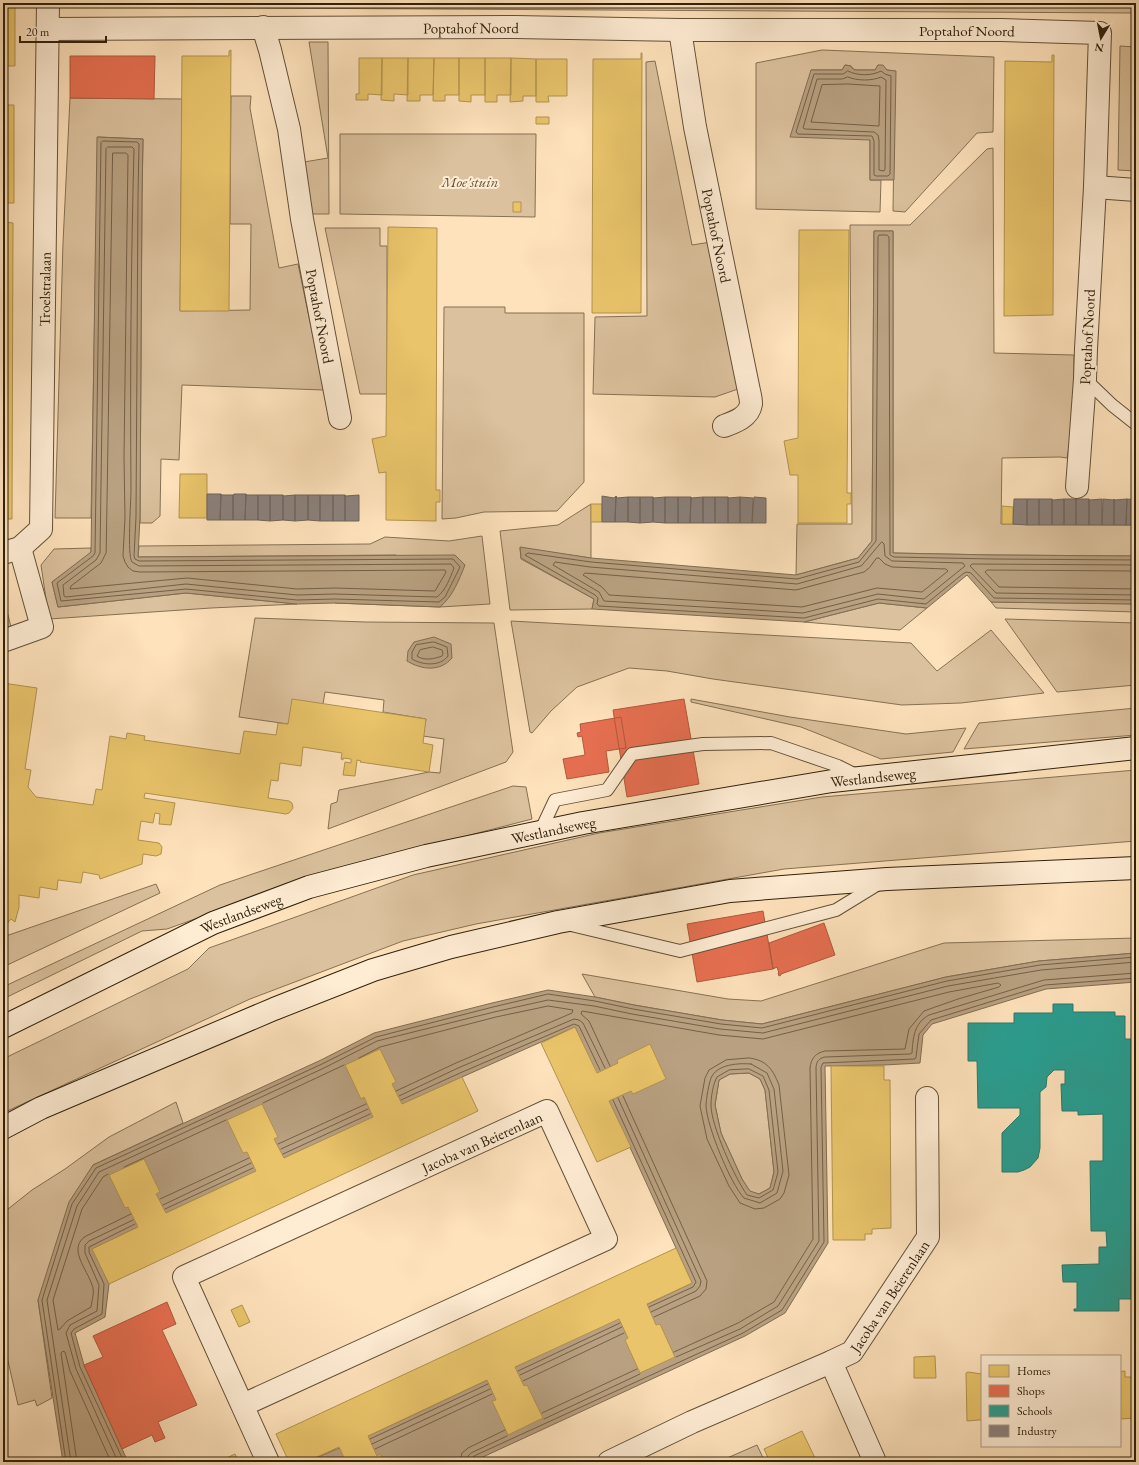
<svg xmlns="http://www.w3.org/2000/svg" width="1139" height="1465" font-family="'EB Garamond',serif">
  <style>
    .green { fill: #dbc19d; stroke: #857154 }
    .water { fill: #b8a080; stroke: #816d52; fill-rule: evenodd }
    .homes { fill: #e9c46a; stroke: #b1934e }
    .shops { fill: #e76f51; stroke: #b0583c }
    .schools { fill: #2a9d8f; stroke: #2c7868 }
    .industry { fill: #8a817c; stroke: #6f645a }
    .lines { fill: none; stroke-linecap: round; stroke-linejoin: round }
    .shore { stroke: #746046; stroke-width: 1 }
    .service-casing { stroke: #635138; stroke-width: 14 }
    .minor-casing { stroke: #635138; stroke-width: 24 }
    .secondary-casing { stroke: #2f210c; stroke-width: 24 }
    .service { stroke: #feecd3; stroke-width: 12 }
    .minor { stroke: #feecd3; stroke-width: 22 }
    .secondary { stroke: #feecd3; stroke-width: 22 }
    .labels { text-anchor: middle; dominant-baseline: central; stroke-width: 4; stroke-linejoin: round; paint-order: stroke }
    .street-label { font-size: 15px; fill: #2f210c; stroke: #feecd3 }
    .park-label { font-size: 15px; font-style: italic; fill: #635138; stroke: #feecd3 }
  </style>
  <rect width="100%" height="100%" fill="#fee2bb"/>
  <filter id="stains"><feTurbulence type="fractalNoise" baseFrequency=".005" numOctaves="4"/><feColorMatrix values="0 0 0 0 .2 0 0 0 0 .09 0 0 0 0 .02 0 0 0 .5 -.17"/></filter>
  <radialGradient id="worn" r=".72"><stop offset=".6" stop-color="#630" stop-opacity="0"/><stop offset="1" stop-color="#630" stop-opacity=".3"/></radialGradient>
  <path class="green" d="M73 3H1136V13L79 7Z
    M309 42H328L329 214H310L304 162 328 158Z
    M1120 46 1136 47V171L1118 170Z
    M822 50 994 57 993 132 977 133 905 212 893 211 895 71 887 70 883 67 878 65 875 70H855L852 68 851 66 845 65 842 70H811L870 140V180H881L880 212 756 209V63Z
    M655 61 692 245 711 242 741 388 715 397 593 394 595 317 647 316 646 62Z
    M231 96H251L250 108 279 268 298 264 324 390 182 385 179 460 161 459 160 516 152 523H140L142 195 143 139 98 137 91 518H55L63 243 70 98 182 99 180 311 250 310 251 224H230Z
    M340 134H536L535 217 340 214Z
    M993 148 994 353 1074 355V419L1067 458 1060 457 1002 458 1001 524 1136 525V556L993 555 893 553V231H874L872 541 858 558 796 575 797 524H852L850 225H910L987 149Z
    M325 228H380V246H387V394H360Z
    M444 307H505V313H584V482L557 511 484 512 456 518 442 519Z
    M591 504V558L520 548 521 559 594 599 592 609 510 610 500 531 558 525Z
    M482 536 490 604 440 607 335 603 396 555 138 557 139 546 370 544 385 537 449 541Z
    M91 548V553L52 582 58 607 186 593 297 604 211 608 49 619 41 565 54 549Z
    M3 595 11 627 3 629Z
    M991 602 1136 604V612L996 608Z
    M879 603 927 608 900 630 804 622Z
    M255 618 365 622 494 623 513 752 506 762 328 829 331 804 337 802 339 790 429 772 440 773 444 739 423 736 426 719 383 712 384 700 325 692 323 704 288 724 239 717Z
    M1005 619 1136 623V685L1057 692Z
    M511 621 911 643 937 671 991 630 1044 693 961 703 902 705 713 679 667 671 629 668 577 687 551 711 532 733 530 732Z
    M691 699 790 717 906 734 966 728 953 752 881 759 801 727 691 702Z
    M1136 708V735L964 749 979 723Z
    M1136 770V841L784 869 476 924 403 941 250 999 3 1113V1059L188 969 209 948 413 875 599 833 822 797Z
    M513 786 526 787 532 819 381 858 206 915 167 929 142 931 3 999V987L220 885Z
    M156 884 160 893 3 967V937Z
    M1136 938V953L1039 961 946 977 762 1024 722 1020 634 1005 595 997 582 974 728 999 761 1001 944 943Z
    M749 1073 760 1079 765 1090 774 1172 770 1188 759 1194 750 1192 742 1179 721 1133 715 1105 719 1080 730 1074Z
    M176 1102 183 1123 93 1165 38 1300 52 1398 37 1406 35 1400 18 1405 3 1339V1213L32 1190 65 1169 109 1137Z
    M757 1445 765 1462H718Z"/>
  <path class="water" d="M845 65 851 66 852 68 855 70H875L878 65H883L887 70 896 71 894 180H870V140L790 137 811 70H842Z
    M97 137 143 139 142 195 140 517 138 557 455 555 465 565C459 580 453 596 440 607L335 603 297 604 186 593 58 607 52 582 91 552Z
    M874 231H893V553L993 555 1136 556V604L991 602 967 575 927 608 879 603 804 622 592 609 594 599 521 558 520 547 591 558 796 575 858 558 872 541Z
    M434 637 451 644 452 658C440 672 422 670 407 661L408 651 414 642Z
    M1136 953V982L1046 989 932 1024 923 1035 920 1063 884 1065 825 1066 828 1243 785 1313 745 1336 472 1462H306L368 1436 515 1367 692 1283 575 1027 462 1077 284 1158 166 1213 93 1249 109 1284 105 1317 75 1333 84 1365 128 1462H63L38 1300 69 1202 93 1165 321 1060 374 1033 492 1003 548 990 595 997 634 1005 722 1020 762 1024 946 977 1039 961ZM749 1073 760 1079 765 1090 774 1172 770 1188 759 1194 750 1191 742 1179 721 1133 715 1105 719 1080 730 1074Z"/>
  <path class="homes" d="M3 3H15V66H3Z
    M231 50 229 311H180L182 56H229V51Z
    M641 53H642L641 313H592L593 59H641Z
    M1052 55H1054L1053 315 1004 316 1005 61 1052 62Z
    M359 58H382V95L368 94V100H356V94H359Z
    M382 58H408V95L394 94V101L381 100Z
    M408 58H434L433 95H420V101H407Z
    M434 58H459V95H445V101H433Z
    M459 58H485V95H471V102L459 101Z
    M485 58H511V95H497V102H485Z
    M511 58 536 59V96H523V101L510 102Z
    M536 59H567V96H548L549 102H536Z
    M3 105H14V203H3Z
    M536 117H549V124H536Z
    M513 202H521V212H513Z
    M3 221 5 223V222L13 223 12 519H3Z
    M388 227 437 228 436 490H440V502H436V521L386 520V472L379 473 372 439 386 436Z
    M799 230H849L847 493H851V504H847V523H798V475H790L784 441 798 438Z
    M180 474H207V518H179Z
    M591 504H602V522H591Z
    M1002 506 1013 507V524H1002Z
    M3 666 5 671 3 683 37 688 25 769 31 770 28 787 36 797 93 805 96 789 102 790 110 736 126 739 127 733 145 736 144 740 240 754 244 731 276 735 278 723 288 724 292 699 426 719 423 743 433 745 429 772 360 762 361 761 357 760 355 776 343 775 345 762 351 763V759L343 758V760L341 759 342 753 303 747 301 766 280 763 278 781 271 780 268 798 289 801 292 803 293 808 289 813 286 814 145 793 144 798 175 803 171 825 159 824 160 814 155 813 153 823 141 821 138 840 159 843 162 847 161 854 156 856 143 854 142 864 100 879 99 875 83 872 81 883 58 880 57 890 40 887 39 898 19 895V907L15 922 11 919 3 928Z
    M575 1027 597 1073 618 1063 617 1060 650 1044 666 1079 633 1094 631 1091 609 1101 631 1147 597 1162 541 1043Z
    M380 1049 396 1082 392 1084 402 1104 462 1077 478 1111 109 1284 92 1249 138 1227 128 1207 125 1208 109 1175 144 1159 160 1192 156 1194 166 1213 256 1171 247 1152 243 1153 227 1120 262 1104 278 1137 274 1139 284 1158 373 1117 364 1097 361 1099 345 1065Z
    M831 1066H884V1080H890L891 1228 872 1229V1234H865V1240H833Z
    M676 1248 692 1283 647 1304 656 1325 660 1324 675 1357 640 1373 625 1340 628 1338 619 1319 515 1367 524 1386 527 1385 543 1418 508 1435 492 1401 496 1400 487 1380 368 1436 377 1456 380 1454 384 1462H346L339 1447 306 1462H289L276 1434Z
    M242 1305 250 1322 239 1327 231 1310Z
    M935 1356 936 1378H914V1357Z
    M1124 1371H1125V1377H1136V1418L1120 1419V1372Z
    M968 1372 982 1374V1420H979L967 1421 966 1373Z
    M802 1431 817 1462H770L764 1449Z
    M235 1454 239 1462H218Z"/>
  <path class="shops" d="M70 56H155L154 99 70 98Z
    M684 699 699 784 627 797 613 710Z
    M621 717 626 748 606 751 609 772 567 779 563 759 585 755 582 736 578 737 577 733 581 732 580 724Z
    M763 911 773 969 697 982 687 924Z
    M824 923 835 955 781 974V975L779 976 778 973H779L777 967 773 969 769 943Z
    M167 1302 176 1324 162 1330 197 1405 158 1422 165 1438 155 1442 152 1435 122 1449 84 1365 103 1357 93 1336Z"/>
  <path class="schools" d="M1053 1004H1073V1012H1115V1016H1125V1039H1136V1299H1119V1311H1074V1309H1077V1282H1063L1062 1265 1099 1264V1247H1107L1106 1231H1091L1090 1161H1103V1114L1078 1115V1111H1062L1061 1084H1065V1070H1054L1047 1077 1046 1087 1040 1092V1148L1038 1158 1030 1167 1024 1170 1018 1172H1002V1133L1020 1115V1108H978L977 1061H968V1023H1014V1013H1053Z"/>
  <path class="industry" d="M207 494H221L220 520H207Z
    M221 494 222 495H233V520H220Z
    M234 494H246L245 520H233V495Z
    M246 494 247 495H258V520H245Z
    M258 495H270V521L258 520Z
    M270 495H283V520L270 521Z
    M283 495 284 496 295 495V521L283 520Z
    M295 495H308V520L295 521Z
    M308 495H320V521L308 520Z
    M320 495H333V521H320Z
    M333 495H345V521H333Z
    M345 495 346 496 359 495V521H345Z
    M602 496 614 498 616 496 615 522H602Z
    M616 496 617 498 628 497V522H615Z
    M628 497H640V523L628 522Z
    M640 497H653V522L640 523Z
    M653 497 654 498 665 497V523L653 522Z
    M665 497H678V523H665Z
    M678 497H691L690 523H678Z
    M691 497 692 498 703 497V523H690Z
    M703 497H715V523H703Z
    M715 497H728V523H715Z
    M728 497 729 498 740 497V523H728Z
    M740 497 753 498 752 523H740Z
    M754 497 766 498V523H752Z
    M1014 499H1027V525L1013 524Z
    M1027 499H1039V525H1027Z
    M1039 499H1052V525H1039Z
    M1052 499 1053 500 1064 499V525H1052Z
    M1064 499H1076V525H1064Z
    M1076 499H1089V525H1076Z
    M1089 499 1090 500 1102 499V525H1089Z
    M1103 499 1113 500 1114 499V525H1102Z
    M1114 499 1115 500 1127 499 1126 525H1114Z
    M1127 499 1136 500V525H1126Z"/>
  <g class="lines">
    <path class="shore" d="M848 71C857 76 872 76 881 71L885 74 891 76 890 174 888 176H876L874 175V141L872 136 798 134 796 132 814 74H843Z
      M848 77C857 81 872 81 881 77L886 80 885 169 884 171 879 170V140L878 135 874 132 805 129 803 128 817 79H842Z
      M848 84 880 86 879 126 811 122 822 85Z
      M103 141 137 142 139 144 138 195 136 517 134 556 135 559 139 561 453 559 460 567 445 597 439 602 335 599 297 600 186 589 61 601 57 583 93 556 95 553 101 143Z
      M108 147H132L134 149C131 263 130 376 131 490 131 502 127 555 132 562L139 566 451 564 454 568C450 578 446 590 437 597L335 594 297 595 186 584 66 597 64 596 63 585 96 560 100 553 106 149Z
      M113 153H126L128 155 124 457 125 517 123 556 125 562 128 567 133 571 140 572 445 570 446 572 445 574 435 591 335 588 297 589 187 578 70 589 71 586 101 563 106 553Z
      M882 542 884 544 885 556 892 561 963 563 965 566 924 599 878 594 803 613 604 601 599 592 553 565 555 562 590 567 797 584 861 566Z
      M877 558H879L885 564 892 567 946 569 948 571 922 592 877 588 802 607 609 595 602 587 583 575 585 573 796 590 864 572 869 568Z
      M1136 560 993 559 894 557 890 555 889 237 887 235H879L878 237 876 541 859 562 797 579 591 562 528 553 525 555 595 595 598 598 597 604 599 606 804 618 878 599 926 604 964 573 967 572 971 573 994 598 1136 600
      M1136 565 972 564 970 566 996 593 1136 595
      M1136 571 987 570 985 572 999 587 1136 589
      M434 642 447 647 448 656C440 667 422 665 412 659V652L416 645Z
      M433 647 442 650 443 654 442 656C434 659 424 661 417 656L420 650Z
      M359 1058 380 1047 496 1017 548 1006 573 1010 572 1013 456 1063 396 1091
      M749 1058C767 1060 773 1070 779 1085L789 1175 784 1193 780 1199 764 1208 755 1209 740 1203 729 1186 707 1139 700 1106 705 1078 709 1070 726 1060Z
      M751 1064 767 1073 774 1089 783 1171 777 1193 760 1203 744 1198C730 1183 707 1126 706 1106 706 1100 709 1081 712 1076 719 1064 739 1063 751 1064Z
      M610 1066 589 1021 581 1014 582 1011 719 1035 763 1039 949 992 998 983 1001 985 999 987 958 999 924 1011 909 1029 905 1049 825 1051C816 1053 811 1058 810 1068L813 1239 774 1302 738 1323 674 1352
      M749 1069 763 1076 769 1090 778 1172 773 1190 759 1198 747 1195C735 1178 711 1126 711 1105 711 1097 713 1084 717 1077L729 1070Z
      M399 1096 458 1068 574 1019 579 1020 583 1023 605 1068
      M623 1096 707 1281 706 1289 700 1296 654 1317
      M618 1098 701 1281 700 1286 696 1291 651 1312
      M401 1100 460 1073 574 1024 579 1026 600 1070
      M613 1100 696 1282 693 1287 649 1307
      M263 1103 344 1065
      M278 1144 366 1104
      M281 1149 368 1109
      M283 1154 370 1114
      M124 1167 226 1120
      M108 1174 103 1177 82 1209 53 1300 58 1330 60 1329 67 1321 91 1307C92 1300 95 1291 92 1285 87 1269 67 1248 86 1236L131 1214
      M160 1199 249 1158
      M163 1205 251 1163
      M165 1209 253 1168
      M676 1357 740 1329 778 1306 819 1241 816 1068C816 1062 819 1058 825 1057L910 1054 912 1053C913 1038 914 1023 929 1015L1044 980 1136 973
      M518 1371 620 1323
      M520 1375 622 1327
      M523 1381 624 1333
      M542 1413 637 1369
      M544 1419 640 1374
      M370 1439 488 1384
      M372 1444 490 1389
      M375 1449 492 1394
      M66 1462 42 1300 72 1204 96 1168 322 1064 376 1037 493 1007 548 994 595 1001 633 1009 721 1024 762 1028 947 981 1040 965 1136 957
      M71 1462 47 1300 77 1206 99 1172 324 1068 377 1041 494 1012 548 1000 594 1006 632 1014 720 1029 763 1033 948 986 1041 970 1136 962
      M77 1462 61 1353 63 1351 65 1352 70 1371 111 1462
      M118 1462 76 1369 66 1333 70 1325 97 1311 99 1285 85 1253V1245L89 1241 133 1220
      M124 1462 80 1367 71 1333 74 1329 102 1314 104 1284 89 1252V1247L135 1224
      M460 1462 462 1453 468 1448 505 1430
      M466 1462 467 1457 471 1453 507 1436
      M471 1462 472 1459 474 1456 743 1333 782 1310 824 1242 821 1067 823 1063 915 1059 916 1057 919 1034 931 1020 1045 985 1136 978"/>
    <g class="service-casing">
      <path id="service" d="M1085 379 1112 405 1136 424
        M540 832 555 800 607 790 632 754 703 744 771 743 838 766 858 776
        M571 925 680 951 836 910 880 883"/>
    </g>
    <g class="minor-casing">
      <g id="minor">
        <path id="s1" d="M263 27 270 50 289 129 302 219 340 418"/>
        <path id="s2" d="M48 29 515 27 680 30H1001L1100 33 1095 187 1086 349 1085 379 1077 487"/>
        <path id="s3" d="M680 30 695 127 749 391C750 395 751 400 751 404 749 417 735 422 724 426"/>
        <path d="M1095 187 1136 190"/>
        <path id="s4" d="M3 553 20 548 41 529 48 3"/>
        <path d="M3 641 42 627 20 548"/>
        <path d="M831 1362 875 1462"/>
        <path d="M243 1405 606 1239 547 1111 184 1277 268 1462"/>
        <path id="s5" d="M609 1462 692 1422 831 1362 852 1352 928 1237 927 1098"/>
      </g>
    </g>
    <g class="secondary-casing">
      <g id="secondary">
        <path id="s6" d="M3 1027 213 923 309 887 426 856 583 823 832 781 1136 748"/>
        <path d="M3 1128 41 1108 274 1009 373 970 451 947 558 922 730 891 887 879 1136 868"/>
      </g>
    </g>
    <use href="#service" class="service"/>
    <use href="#minor" class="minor"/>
    <use href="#secondary" class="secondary"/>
  </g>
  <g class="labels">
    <g class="street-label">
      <text stroke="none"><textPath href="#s2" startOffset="423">Poptahof Noord</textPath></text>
      <text stroke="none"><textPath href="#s2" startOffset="919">Poptahof Noord</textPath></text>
      <text stroke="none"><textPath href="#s3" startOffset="209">Poptahof Noord</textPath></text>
      <text stroke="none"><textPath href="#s4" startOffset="286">Troelstralaan</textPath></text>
      <text stroke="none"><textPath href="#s1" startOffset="295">Poptahof Noord</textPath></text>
      <text transform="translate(1087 337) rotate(-87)">Poptahof Noord</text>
      <text stroke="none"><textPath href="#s6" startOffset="912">Westlandseweg</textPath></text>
      <text stroke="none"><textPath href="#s6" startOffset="588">Westlandseweg</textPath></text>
      <text stroke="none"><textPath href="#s6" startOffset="264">Westlandseweg</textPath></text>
      <text transform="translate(482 1142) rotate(-24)">Jacoba van Beierenlaan</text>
      <text stroke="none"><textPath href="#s5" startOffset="334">Jacoba van Beierenlaan</textPath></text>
    </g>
    <g class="park-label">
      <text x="470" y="181">Moe'stuin</text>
    </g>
  </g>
  <rect width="1139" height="1465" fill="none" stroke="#fee2bb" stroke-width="16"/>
  <rect x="4" y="4" width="1131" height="1457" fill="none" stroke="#2f210c" stroke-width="2"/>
  <rect x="8" y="8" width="1123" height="1449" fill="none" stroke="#2f210c"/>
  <rect x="981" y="1355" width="140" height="92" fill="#feecd3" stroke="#ab9b83"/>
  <rect x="989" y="1365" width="20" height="12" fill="#e9c46a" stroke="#ab9b83"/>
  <text x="1017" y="1375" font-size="12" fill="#2f210c">Homes</text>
  <rect x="989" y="1385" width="20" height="12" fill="#e76f51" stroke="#ab9b83"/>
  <text x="1017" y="1395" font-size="12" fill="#2f210c">Shops</text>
  <rect x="989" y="1405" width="20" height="12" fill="#2a9d8f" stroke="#ab9b83"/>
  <text x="1017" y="1415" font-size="12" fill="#2f210c">Schools</text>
  <rect x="989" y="1425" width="20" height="12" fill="#8a817c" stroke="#ab9b83"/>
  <text x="1017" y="1435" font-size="12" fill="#2f210c">Industry</text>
  <g transform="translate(1101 38) rotate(190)" stroke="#feecd3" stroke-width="3" paint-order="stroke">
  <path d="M0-3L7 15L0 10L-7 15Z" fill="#2f210c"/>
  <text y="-6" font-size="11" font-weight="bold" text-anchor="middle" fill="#2f210c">N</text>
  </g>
  <path d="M20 36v6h86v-6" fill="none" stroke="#2f210c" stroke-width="2"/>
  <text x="26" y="36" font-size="12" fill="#2f210c" stroke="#feecd3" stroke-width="3" paint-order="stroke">20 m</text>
  <rect width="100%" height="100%" filter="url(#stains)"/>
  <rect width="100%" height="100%" fill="url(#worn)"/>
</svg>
